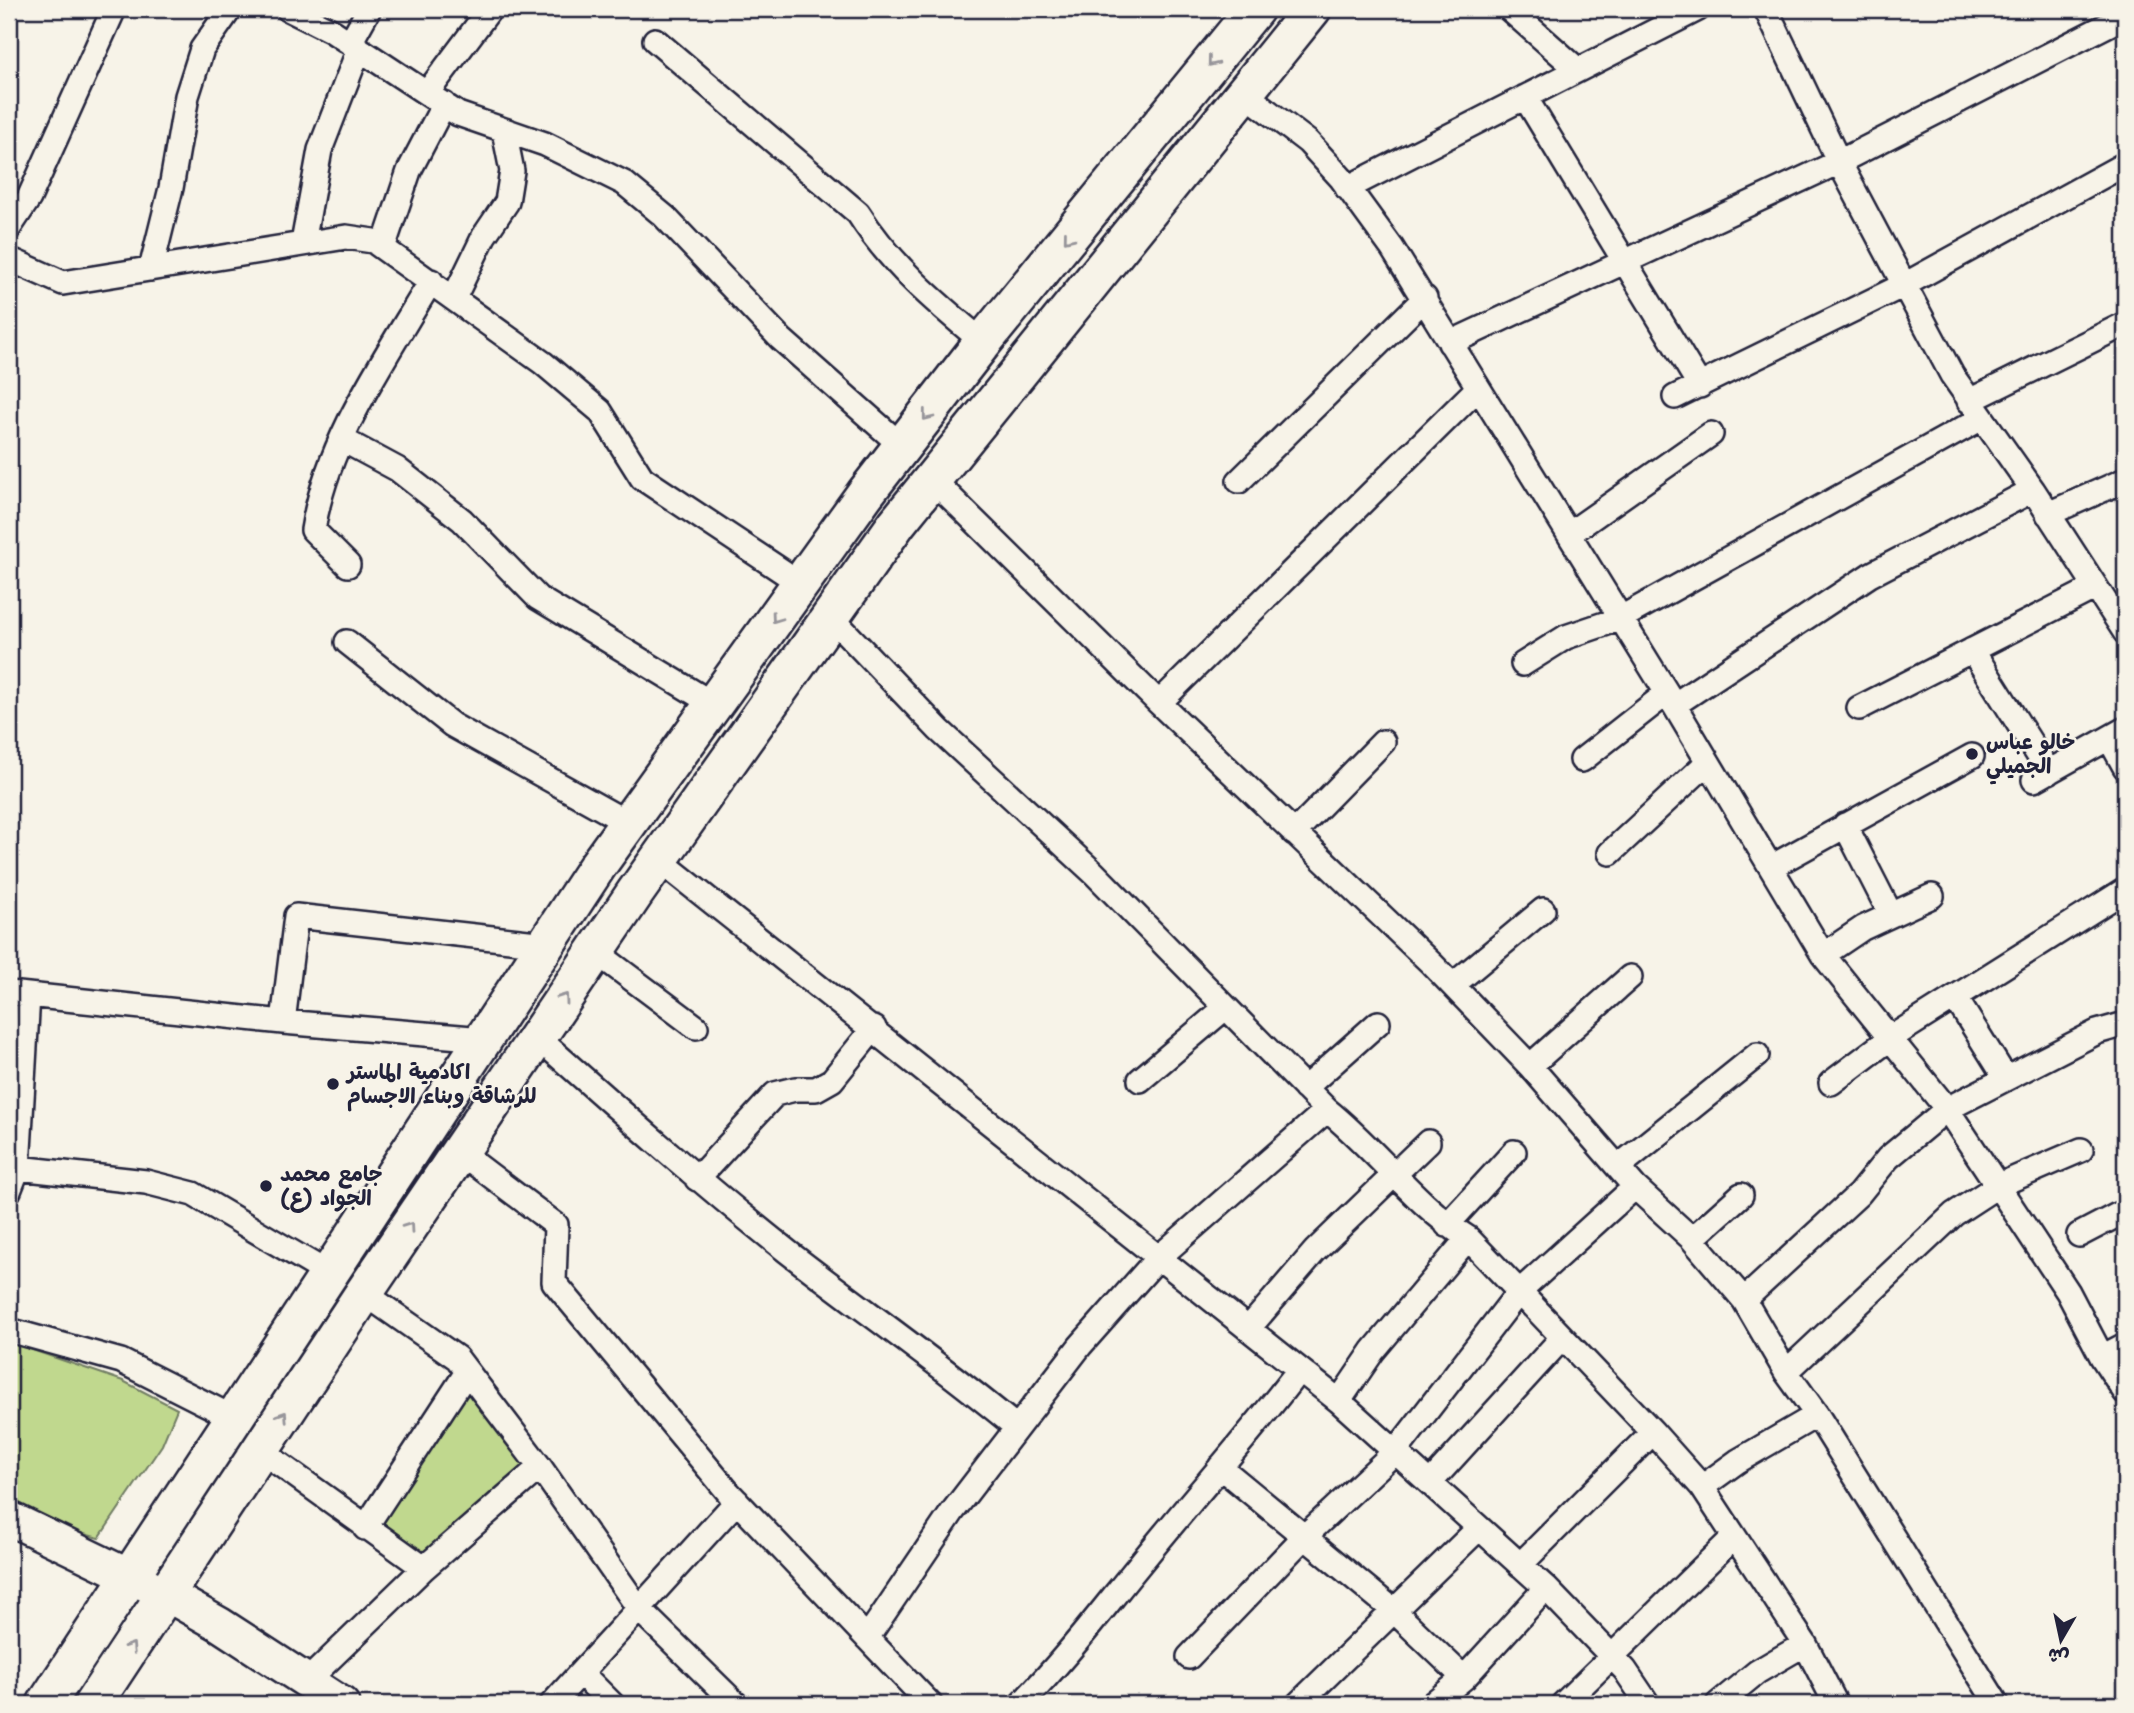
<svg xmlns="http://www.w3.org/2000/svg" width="2134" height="1713" font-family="'Shantell Sans','Playpen Sans Arabic',sans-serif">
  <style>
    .green { fill: #c0d88e; stroke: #717d64; stroke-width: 2 }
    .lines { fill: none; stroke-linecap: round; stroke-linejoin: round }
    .street-casing { stroke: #22223b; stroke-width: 28 }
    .secondary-casing { stroke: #22223b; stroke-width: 38 }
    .primary-casing { stroke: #22223b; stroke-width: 42 }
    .street { stroke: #f7f3e8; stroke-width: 23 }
    .secondary { stroke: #f7f3e8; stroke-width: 33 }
    .primary { stroke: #f7f3e8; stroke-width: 37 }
    .oneway { stroke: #97959a }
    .poi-dot { fill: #22223b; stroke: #f7f3e8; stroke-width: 2.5 }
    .labels { text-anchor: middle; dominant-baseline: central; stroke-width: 5; stroke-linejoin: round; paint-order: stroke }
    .poi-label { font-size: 21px; font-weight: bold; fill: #22223b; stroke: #f7f3e8; text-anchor: start }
  </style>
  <rect width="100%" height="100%" fill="#f7f3e8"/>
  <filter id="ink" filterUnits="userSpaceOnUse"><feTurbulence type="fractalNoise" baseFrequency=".0143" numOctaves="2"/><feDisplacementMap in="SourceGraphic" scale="14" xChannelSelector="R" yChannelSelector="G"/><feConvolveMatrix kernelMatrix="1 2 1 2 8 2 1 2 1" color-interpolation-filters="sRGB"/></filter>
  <g filter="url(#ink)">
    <path class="green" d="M9 1342 123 1381 177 1409 162 1445 99 1538 54 1526 9 1502Z
      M467 1378 527 1465 425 1561 373 1524Z"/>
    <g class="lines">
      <g class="street-casing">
        <path id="street" d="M288 9 332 31 458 114 545 144 624 183 664 216 781 339 903 447
          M1509 9 1578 70
          M1766 9 1839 162 1952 375 2033 490 2125 632
          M655 40 858 213C891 265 936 303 983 342
          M350 43 369 9
          M427 93 490 9
          M1244 93 1308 142 1341 178 1392 248 1667 693 1823 955 1947 1109 2068 1292 2102 1357 2125 1392
          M1525 97 1700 386
          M1347 188 1698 9
          M9 228 29 198 114 9
          M303 243 320 150 359 49
          M383 248 409 171 444 104
          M9 259 63 283 346 237 373 241 543 363 600 411 642 478 800 583
          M151 269 171 188 187 96 202 49 230 9
          M454 298 484 236 507 202 512 171 504 131
          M1450 343 1839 162 2125 16
          M1675 397 1906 284 2125 164
          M1969 401 2125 324
          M343 440 397 469 462 520 538 598 713 704
          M932 479 1159 703 1432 964 1530 1066 1635 1187 1692 1239 1744 1300 1786 1372 1817 1415 1997 1704
          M1239 481 1425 298
          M2048 514 2125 480
          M1569 534 1711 434
          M348 565 313 530C327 440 385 359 431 281
          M830 616 939 730 1094 873 1327 1110C1376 1149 1414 1204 1468 1238L1653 1432 1702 1487 1805 1644 1836 1704
          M347 642 452 725 628 823
          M1972 650 2049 772
          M1523 664 1566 637 1619 619 1982 418
          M1159 703 1478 388
          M1674 705 1870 575 2033 490
          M1859 708 2096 587
          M2109 738 2125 767
          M1582 760 1667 693
          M2034 780 2125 729
          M1845 825 1890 913
          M1294 833 1383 742
          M1610 853 1708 762
          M658 859 1339 1401 1546 1588 1625 1670 1648 1704
          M1771 867 1972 756
          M596 952 696 1027
          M1823 955 1863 928 1932 896
          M1453 985 1543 910
          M9 993 283 1022 484 1039
          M1955 997 2005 1077
          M283 1022 296 916 546 944
          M537 1037C619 1110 701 1183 788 1252 864 1311 942 1365 1016 1427
          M1530 1066 1630 977
          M1140 1080 1225 1008
          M1831 1083 1892 1037 2125 890
          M1305 1088 1378 1023
          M461 1153 556 1225 554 1282 729 1493 930 1704
          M9 1167 146 1182 193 1194 329 1274
          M1618 1167 1757 1055
          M697 1179 775 1094 795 1089H816L832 1080 874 1028
          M9 1191 18 1168 28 995
          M1447 1225 1514 1152
          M2079 1235 2125 1211
          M1692 1239 1741 1195
          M364 1293 457 1358 540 1467 640 1610 736 1704
          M1744 1300 1859 1194 1888 1158 1947 1109 2097 1032 2125 1024
          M1248 1329 1315 1251 1428 1142
          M9 1330 121 1361 234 1418
          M2102 1357 2125 1345
          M1786 1372 1954 1214 1997 1186 2081 1150
          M1339 1401 1373 1351 1468 1238
          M260 1450 424 1568
          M1220 1467 1392 1609 1464 1678
          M1430 1483 1562 1338
          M1702 1487 1738 1461 1817 1415
          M365 1528 467 1372
          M1520 1565 1653 1432
          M867 1638 953 1511 1080 1346 1157 1259 1327 1110
          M1189 1657 1304 1537 1396 1451 1518 1293 1635 1187
          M581 1673 612 1704
          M307 1681 424 1568 540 1467
          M552 1704 737 1501
          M1021 1704C1066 1658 1099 1614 1139 1565 1192 1499 1248 1437 1299 1370
          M1298 1704 1479 1528
          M1432 1704 1464 1678 1546 1588
          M1563 1704 1734 1537
          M1718 1704 1757 1672 1805 1644"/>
      </g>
      <g class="secondary-casing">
        <path id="secondary" d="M9 1518 166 1594 219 1624 342 1704"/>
      </g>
      <g class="primary-casing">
        <path id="primary" d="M46 1704 598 865 865 494 983 342 1255 9
          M93 1704 364 1293 635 893 897 523 1312 9"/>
      </g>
      <use href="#street" class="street"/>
      <use href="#secondary" class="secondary"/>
      <use href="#primary" class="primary"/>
    </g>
    <defs><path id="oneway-chevron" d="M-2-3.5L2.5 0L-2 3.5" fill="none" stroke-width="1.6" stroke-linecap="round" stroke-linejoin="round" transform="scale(1.75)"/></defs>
    <g class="oneway">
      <use href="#oneway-chevron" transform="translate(1212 62) rotate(129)"/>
      <use href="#oneway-chevron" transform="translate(1068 238) rotate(129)"/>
      <use href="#oneway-chevron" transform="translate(927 416) rotate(128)"/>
      <use href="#oneway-chevron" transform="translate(776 618) rotate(126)"/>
      <use href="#oneway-chevron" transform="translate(564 998) rotate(-55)"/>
      <use href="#oneway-chevron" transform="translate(409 1227) rotate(-55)"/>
      <use href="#oneway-chevron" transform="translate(283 1416) rotate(-57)"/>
      <use href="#oneway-chevron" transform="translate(131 1647) rotate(-57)"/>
    </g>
  </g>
  <g class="poi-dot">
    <circle cx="1972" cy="754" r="7"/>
    <circle cx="333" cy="1084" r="7"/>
    <circle cx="266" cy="1186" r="7"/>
  </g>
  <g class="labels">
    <g class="poi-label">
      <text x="1986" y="742">خالو عباس<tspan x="1986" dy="24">الجميلي</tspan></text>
      <text x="347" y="1072">اكادمية الماستر<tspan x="347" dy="24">للرشاقة وبناء الاجسام</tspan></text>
      <text x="280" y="1174">جامع محمد<tspan x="280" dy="24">الجواد (ع)</tspan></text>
    </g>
  </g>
  <rect width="2134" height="1713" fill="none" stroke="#f7f3e8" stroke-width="35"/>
  <rect x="18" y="18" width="2099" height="1678" fill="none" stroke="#22223b" stroke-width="2.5" filter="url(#ink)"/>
  <g transform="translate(2061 1640) rotate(189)" stroke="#f7f3e8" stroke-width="5" paint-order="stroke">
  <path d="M0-5L12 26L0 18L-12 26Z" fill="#22223b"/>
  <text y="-10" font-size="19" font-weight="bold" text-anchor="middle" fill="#22223b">ش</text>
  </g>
</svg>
